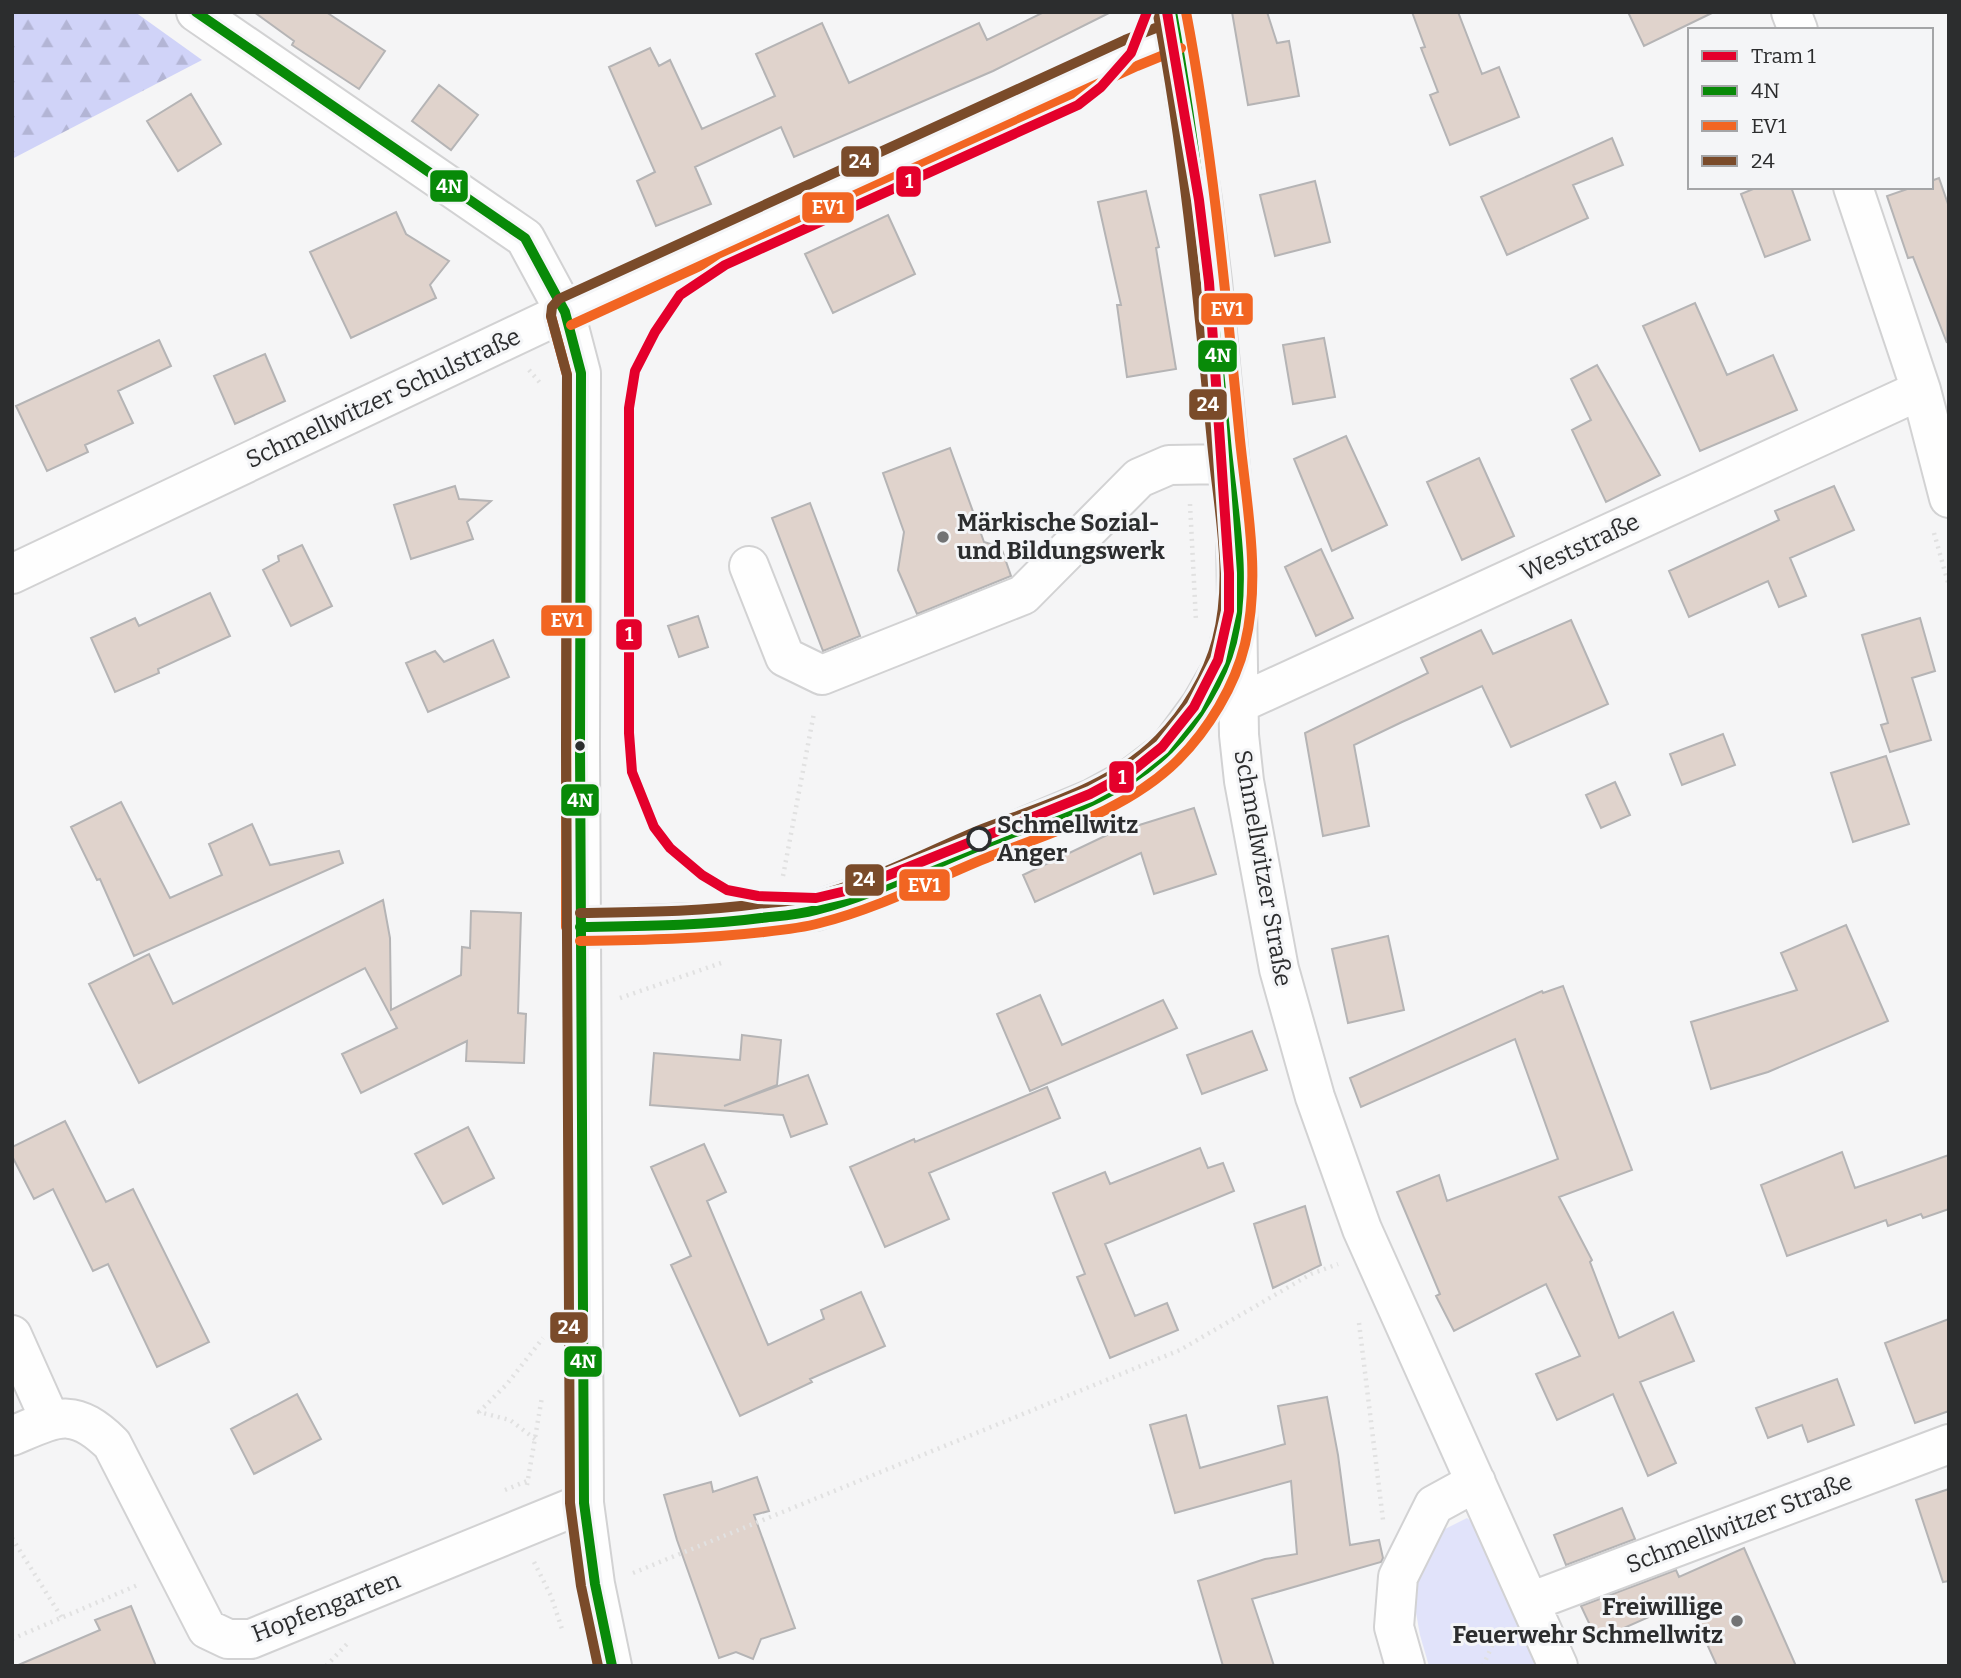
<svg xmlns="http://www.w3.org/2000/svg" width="1961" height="1678" font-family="Bitter,serif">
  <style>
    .grass { fill: #e1e3fa }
    .forest { fill: url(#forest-firs) }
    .building { fill: #e0d3cc; stroke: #b5b4b5; stroke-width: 2 }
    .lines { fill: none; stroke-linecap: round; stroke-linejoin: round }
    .minor-casing { stroke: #d2d2d3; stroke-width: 42 }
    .path { stroke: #e1e1e1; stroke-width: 4.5; stroke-dasharray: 2 5; stroke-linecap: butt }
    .minor { stroke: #fefefe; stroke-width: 38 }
    .bus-1-casing { stroke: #f4f5f7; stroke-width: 16 }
    .bus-2-casing { stroke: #f4f5f7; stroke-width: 16 }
    .bus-3-casing { stroke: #f4f5f7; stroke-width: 16 }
    .bus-1 { stroke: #088a08; stroke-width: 10 }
    .bus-2 { stroke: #f26522; stroke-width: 10 }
    .bus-3 { stroke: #7a4b2a; stroke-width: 10 }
    .tram-1-casing { stroke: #f4f5f7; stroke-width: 16 }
    .tram-1 { stroke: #e4002b; stroke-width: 10 }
    .poi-dot { fill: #727374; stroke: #f4f5f7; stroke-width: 2.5 }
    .bus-dot { fill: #2c2d2e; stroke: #f4f5f7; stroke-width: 2.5 }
    .stop-dot { fill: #f4f5f7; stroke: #2c2d2e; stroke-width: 3.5 }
    .labels { text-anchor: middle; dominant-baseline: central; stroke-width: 6; stroke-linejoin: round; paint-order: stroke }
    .street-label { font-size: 24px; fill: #2c2d2e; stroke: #f4f5f7 }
    .poi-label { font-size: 24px; font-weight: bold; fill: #2c2d2e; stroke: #f4f5f7; text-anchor: start }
    .stop-label { font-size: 24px; font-weight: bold; fill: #2c2d2e; stroke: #f4f5f7; text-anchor: start }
    .line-badge { stroke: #f4f5f7; stroke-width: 2.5 }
    .badge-label { font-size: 19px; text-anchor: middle; font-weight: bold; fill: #fff }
  </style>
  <defs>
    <pattern id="forest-firs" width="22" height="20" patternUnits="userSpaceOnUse" patternTransform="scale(1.75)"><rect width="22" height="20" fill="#d0d3f8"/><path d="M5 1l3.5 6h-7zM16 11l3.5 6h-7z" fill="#b3b5d5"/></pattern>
  </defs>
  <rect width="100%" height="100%" fill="#f5f5f6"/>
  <path class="grass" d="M1467 1518 1481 1529 1540 1666H1429L1420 1635 1411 1585 1429 1537Z"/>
  <path class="forest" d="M12 12H135L202 60 12 159Z"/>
  <path class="building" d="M254 12H326L385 51 359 89 292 45 294 41Z
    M1044 12H1111L993 71 794 157 781 127 695 167 711 204 656 226 637 181 655 172 609 67 650 48 659 66 670 60 702 129 775 96 756 54 822 23 849 83 979 23 987 40Z
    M1232 12H1267L1277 43 1289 41 1299 96 1248 105Z
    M1412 12H1458L1482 74 1499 67 1519 117 1450 145 1430 95 1438 92 1421 48 1425 47Z
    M1628 12H1714L1644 46Z
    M439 85 478 115 451 150 412 121Z
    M191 94 221 144 178 171 147 121Z
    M1612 138 1623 165 1573 185 1588 218 1507 255 1481 197Z
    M1939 178 1949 207 1947 343 1913 257 1908 258 1887 196 1913 187H1931V181Z
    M1315 181 1330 242 1275 256 1260 195Z
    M1758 187H1791L1810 240 1765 257 1741 194Z
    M1146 191 1159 247 1156 248 1176 369 1127 377 1117 305H1121L1098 202Z
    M396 212 406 234 449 261 430 285 436 298 351 338 310 252Z
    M888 215 915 274 833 313 805 254Z
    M1695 303 1727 375 1773 355 1797 410 1700 451 1643 326Z
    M1324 338 1335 397 1293 404 1283 345Z
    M159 340 171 366 118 391 133 423 85 445 88 452 47 471 16 406Z
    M265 354 285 401 235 424 214 376Z
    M1597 365 1660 475 1606 502 1572 430 1591 420 1571 379Z
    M1346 436 1387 525 1332 551 1294 459Z
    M950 448 984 542 1001 547 1011 576 917 614 898 570 904 532 883 473Z
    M1479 458 1514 536 1462 560 1427 482Z
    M455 486 459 499 491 501 467 522 473 539 411 559 394 505Z
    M1834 486 1854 530 1790 558 1806 596 1779 607 1768 581 1689 617 1669 571 1779 520 1775 511Z
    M810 503 860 636 823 651 772 518Z
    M302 545 332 606 291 626 263 570 279 561 278 556Z
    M1321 549 1353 618 1316 636 1285 567Z
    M210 593 230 636 158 669 159 673 115 692 91 638 135 618 139 626Z
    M698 616 708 647 679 657 668 626Z
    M1920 618 1935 671 1912 678 1931 740 1890 752 1881 725 1888 723 1862 635Z
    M1571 620 1608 704 1511 747 1482 686 1402 722 1354 745 1369 826 1323 836 1305 733 1428 673 1421 658 1481 630 1493 654Z
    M493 640 509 677 428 712 406 663 435 651 444 662Z
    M1723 734 1735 765 1682 785 1670 754Z
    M1886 756 1909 824 1853 842 1831 773Z
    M1615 782 1630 815 1601 828 1586 795Z
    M121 802 170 898 222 875 209 844 252 824 270 865 339 851 343 863 134 956 100 879 97 880 71 827Z
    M1194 808 1216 874 1154 894 1141 853 1035 902 1023 875 1107 835Z
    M383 900 390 938 391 1010 461 975 462 947 470 948 471 911 521 913 518 1013 526 1014 524 1063 466 1061 467 1041 361 1093 342 1054 397 1028 365 968 139 1083 89 984 149 954 173 1004Z
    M1846 925 1888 1021 1768 1072 1711 1089 1691 1022 1797 990 1781 953Z
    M1388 936 1404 1010 1348 1023 1332 949Z
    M1563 986 1632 1170 1559 1197 1592 1260 1590 1262 1619 1338 1673 1312 1694 1361 1640 1382 1676 1463 1648 1476 1613 1394 1557 1420 1536 1374 1580 1356 1546 1284 1454 1331 1436 1296 1440 1294 1397 1192 1439 1175 1447 1201 1558 1159 1515 1039 1361 1107 1350 1078 1542 991 1543 993Z
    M1040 995 1062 1045 1163 1000 1177 1028 1030 1091 997 1014Z
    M1252 1031 1267 1070 1202 1094 1187 1055Z
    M742 1035 781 1040 777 1085 724 1106 808 1075 827 1124 791 1137 783 1115 650 1105 654 1053 740 1060Z
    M1047 1087 1060 1118 929 1173 949 1219 885 1247 850 1167 914 1139 915 1142Z
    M65 1121 106 1202 133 1189 209 1342 157 1367 108 1264 93 1271 53 1189 34 1199 12 1156V1147Z
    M468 1127 494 1178 443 1204 415 1154Z
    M704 1144 726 1192 707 1201 768 1345 824 1319 821 1310 861 1292 885 1346 810 1379 812 1382 740 1416 671 1265 691 1256 651 1167Z
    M1200 1148 1208 1168 1223 1163 1234 1191 1105 1244 1135 1316 1167 1303 1178 1330 1110 1358 1077 1277 1085 1274 1053 1193 1105 1172 1110 1184Z
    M1842 1152 1855 1188 1949 1155V1209L1923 1218 1921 1214 1888 1226 1886 1220 1787 1256 1761 1185Z
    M1305 1206 1321 1265 1273 1288 1254 1224Z
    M1949 1319V1411L1915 1423 1885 1343Z
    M1837 1379 1854 1425 1808 1442 1802 1425 1768 1438 1756 1408Z
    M297 1394 321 1439 254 1474 231 1429Z
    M1327 1397 1338 1455 1350 1545 1379 1540 1383 1558 1381 1562 1252 1599 1274 1666H1223L1198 1581 1265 1559 1297 1554 1291 1481 1175 1513 1150 1425 1186 1415 1200 1468 1285 1444 1278 1406Z
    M757 1477 769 1511 754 1515 795 1628 761 1639 753 1659 736 1652 719 1658 677 1540 664 1495 711 1482 713 1492Z
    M1949 1489V1581L1943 1582 1916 1500Z
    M1622 1508 1635 1539 1566 1565 1554 1535Z
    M1744 1548 1796 1666H1717L1687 1600 1597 1640 1581 1606 1676 1570 1679 1577Z
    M131 1606 156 1666H16L100 1630 95 1620Z"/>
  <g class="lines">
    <g class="minor-casing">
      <path id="minor" d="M196 12 525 238 565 312 581 373 580 746 584 1503 595 1584 612 1666
        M1172 12 1202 200 1212 281 1236 531 1239 735 1244 781 1279 969 1315 1097 1362 1229 1558 1666
        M1791 12 1798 30
        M1853 187 1921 390 1949 498
        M749 566 785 657 822 675 1023 595 1139 478 1169 465 1229 464
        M12 574 565 312 1131 53 1176 35
        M1238 704 1921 390
        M580 927 726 922 815 911 868 893 1094 798 1134 776 1168 750 1201 705 1224 665 1231 639
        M12 1335 50 1420
        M12 1436C57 1417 73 1406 112 1444L207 1629 228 1639H251L584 1503
        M1530 1602 1949 1444
        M1405 1666 1394 1627 1398 1577 1434 1505 1476 1482"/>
    </g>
    <path class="path" d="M529 370 541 384
      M1190 504 1196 621
      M1934 533 1949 586
      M783 876 814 713
      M620 998 721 963
      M1359 1323 1383 1520
      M535 1439 510 1420 479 1412 507 1384 543 1338
      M527 1485 542 1397
      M505 1490 527 1481
      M12 1538 62 1618
      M534 1562 551 1596 563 1632
      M633 1573 1180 1350 1311 1274 1338 1264
      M12 1639 140 1584
      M326 1666 347 1644
      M1483 1666 1500 1628"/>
    <use href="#minor" class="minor"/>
    <g class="bus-1-casing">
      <path id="bus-1" d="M196 12 525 238 565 312 581 373 580 746 584 1503 595 1584 612 1666
        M580 927C640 926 701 926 761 918 779 916 798 915 816 910 875 895 928 866 984 844 1047 819 1120 798 1169 749 1197 721 1222 680 1232 642 1248 577 1232 506 1226 441 1212 297 1198 154 1172 12"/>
    </g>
    <g class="bus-2-casing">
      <path id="bus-2" d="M551 316 567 375 566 927
        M571 325 1137 66 1181 48
        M580 941C641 940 703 939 764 932 783 930 802 928 820 923 880 908 934 879 991 856 1055 831 1128 810 1178 760 1208 730 1235 686 1245 644 1261 578 1247 507 1240 440 1226 297 1213 154 1186 12"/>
    </g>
    <g class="bus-3-casing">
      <path id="bus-3" d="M580 913C639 912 699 912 757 904 776 902 794 901 812 897 870 882 922 854 977 831 1038 807 1111 788 1159 739 1185 713 1208 675 1217 640 1234 577 1218 506 1212 442 1198 299 1185 156 1158 15
        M598 1666 581 1586 570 1503 566 746 567 375 551 316 552 307 559 299 1125 40 1171 22"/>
    </g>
    <use href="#bus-1" class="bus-1"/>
    <use href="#bus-2" class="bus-2"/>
    <use href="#bus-3" class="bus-3"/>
    <g class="tram-1-casing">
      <path id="tram-1" d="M1147 12 1131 53 1101 87 1078 105 725 265 680 295 655 332 635 371 629 408V733L632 772 654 827 670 848 702 875 727 890 758 896 816 898 854 889 1090 794 1131 772 1162 747 1194 707 1218 660 1229 611V573L1209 282 1199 200 1167 12"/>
    </g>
    <use href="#tram-1" class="tram-1"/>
  </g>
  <g class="poi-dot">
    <circle cx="943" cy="537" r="7"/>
    <circle cx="1737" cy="1621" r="7"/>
  </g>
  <circle class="bus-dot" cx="580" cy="746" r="6"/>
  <circle class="stop-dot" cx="979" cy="839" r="11"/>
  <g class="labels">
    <g class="street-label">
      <text transform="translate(383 398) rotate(-25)">Schmellwitzer Schulstraße</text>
      <text transform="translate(1580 547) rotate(-25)">Weststraße</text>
      <text transform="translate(1263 868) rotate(80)">Schmellwitzer Straße</text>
      <text transform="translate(1739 1523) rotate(-21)">Schmellwitzer Straße</text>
      <text transform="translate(326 1607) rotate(-21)">Hopfengarten</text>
    </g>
    <g class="poi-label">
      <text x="957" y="523">Märkische Sozial-<tspan x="957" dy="28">und Bildungswerk</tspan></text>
      <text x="1723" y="1607" text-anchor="end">Freiwillige<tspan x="1723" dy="28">Feuerwehr Schmellwitz</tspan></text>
    </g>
    <g class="stop-label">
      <text x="997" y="825">Schmellwitz<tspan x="997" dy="28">Anger</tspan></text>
    </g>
  </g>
  <g class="line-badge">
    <rect x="840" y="145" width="40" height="33" rx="7" fill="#7a4b2a"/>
    <rect x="895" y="165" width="27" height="33" rx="7" fill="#e4002b"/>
    <rect x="429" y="169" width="40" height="34" rx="7" fill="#088a08"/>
    <rect x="801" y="191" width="54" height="33" rx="7" fill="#f26522"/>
    <rect x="1200" y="292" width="54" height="34" rx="7" fill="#f26522"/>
    <rect x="1197" y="339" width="41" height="34" rx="7" fill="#088a08"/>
    <rect x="1188" y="388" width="40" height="33" rx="7" fill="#7a4b2a"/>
    <rect x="540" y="604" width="53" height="33" rx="7" fill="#f26522"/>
    <rect x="615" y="618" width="28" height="33" rx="7" fill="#e4002b"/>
    <rect x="1108" y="760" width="27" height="34" rx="7" fill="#e4002b"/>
    <rect x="560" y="783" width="40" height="34" rx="7" fill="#088a08"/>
    <rect x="844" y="863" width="41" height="34" rx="7" fill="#7a4b2a"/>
    <rect x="898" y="868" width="53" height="34" rx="7" fill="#f26522"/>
    <rect x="549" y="1311" width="40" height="33" rx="7" fill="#7a4b2a"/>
    <rect x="563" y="1345" width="40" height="33" rx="7" fill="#088a08"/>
  </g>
  <g class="badge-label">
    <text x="860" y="168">24</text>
    <text x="909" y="188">1</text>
    <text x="449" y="193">4N</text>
    <text x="828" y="214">EV1</text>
    <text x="1227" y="316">EV1</text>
    <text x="1218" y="362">4N</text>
    <text x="1208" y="411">24</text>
    <text x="567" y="627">EV1</text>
    <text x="629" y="641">1</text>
    <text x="1122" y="784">1</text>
    <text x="580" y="807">4N</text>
    <text x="864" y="886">24</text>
    <text x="924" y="892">EV1</text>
    <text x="569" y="1334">24</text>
    <text x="583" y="1368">4N</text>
  </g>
  <rect width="1961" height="1678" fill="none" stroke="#2c2d2e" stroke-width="28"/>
  <rect x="1688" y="28" width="245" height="161" fill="#f4f5f7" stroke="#a4a5a7" stroke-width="2"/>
  <rect x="1702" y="51" width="35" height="10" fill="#e4002b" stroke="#a4a5a7" stroke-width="2"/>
  <text x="1751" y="63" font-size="21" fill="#2c2d2e">Tram 1</text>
  <rect x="1702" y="86" width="35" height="10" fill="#088a08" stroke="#a4a5a7" stroke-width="2"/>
  <text x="1751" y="98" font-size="21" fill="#2c2d2e">4N</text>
  <rect x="1702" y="121" width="35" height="10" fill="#f26522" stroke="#a4a5a7" stroke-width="2"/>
  <text x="1751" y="133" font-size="21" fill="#2c2d2e">EV1</text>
  <rect x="1702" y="156" width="35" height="10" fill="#7a4b2a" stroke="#a4a5a7" stroke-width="2"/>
  <text x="1751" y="168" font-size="21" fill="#2c2d2e">24</text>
</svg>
